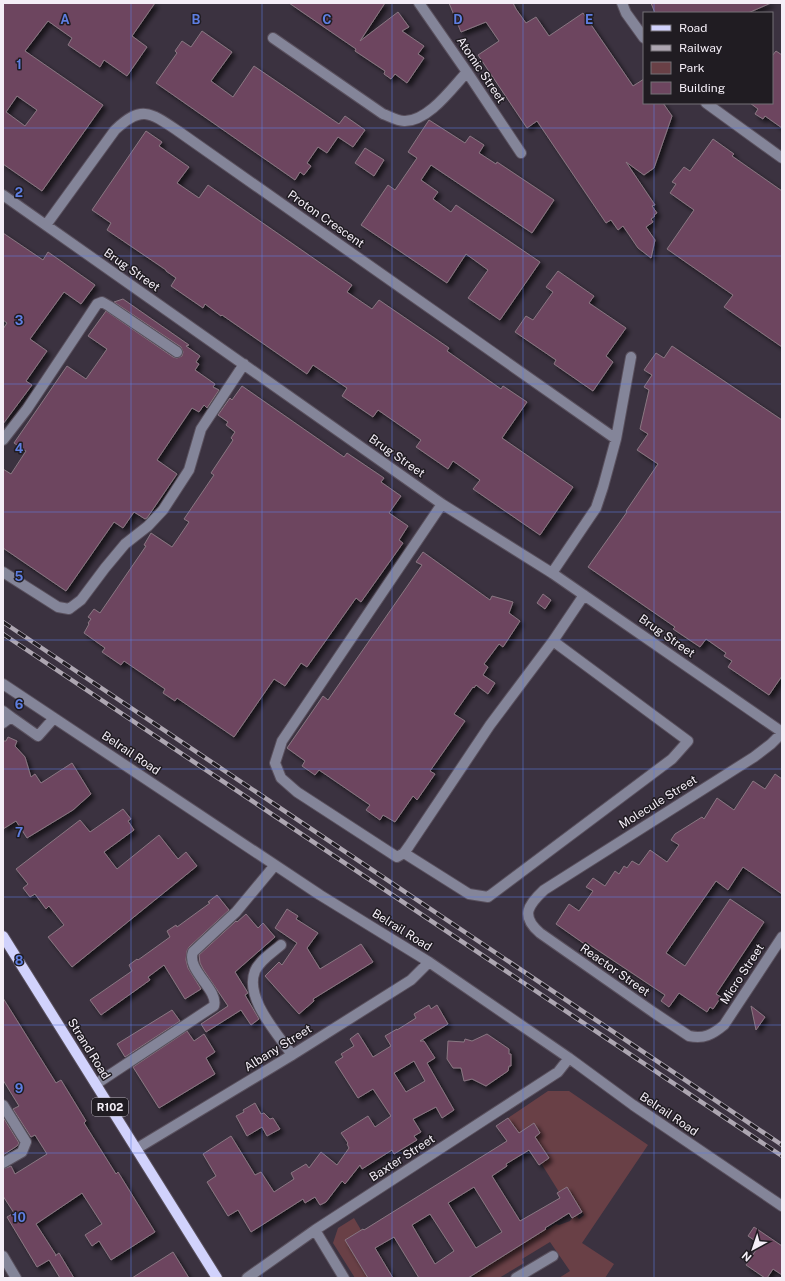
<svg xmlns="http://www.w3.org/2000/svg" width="785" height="1281" font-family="'Public Sans',sans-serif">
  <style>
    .green { fill: #694046 }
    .building { fill: #6d455f; stroke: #897782; fill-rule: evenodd; filter: url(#shadow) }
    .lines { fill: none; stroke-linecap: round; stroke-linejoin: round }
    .minor-casing { stroke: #59505d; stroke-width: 12 }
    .major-casing { stroke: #59505d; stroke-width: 12 }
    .minor { stroke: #848599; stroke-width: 10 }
    .major { stroke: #d1d2fc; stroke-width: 10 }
    .rail-casing { stroke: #ada6b1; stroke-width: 4.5 }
    .rail { stroke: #201c22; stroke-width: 3; stroke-dasharray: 9; stroke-linecap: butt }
    .grid { fill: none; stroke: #5e7ee1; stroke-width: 1; stroke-opacity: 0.55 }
    .labels { text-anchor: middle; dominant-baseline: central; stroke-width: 3; stroke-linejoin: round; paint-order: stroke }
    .shield { fill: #201c22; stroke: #b4afb7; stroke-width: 1 }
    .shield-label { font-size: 11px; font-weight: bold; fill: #f4eef7 }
    .street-label { font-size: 12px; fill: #f4eef7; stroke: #201c22 }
    .grid-label { font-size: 13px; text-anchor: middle; font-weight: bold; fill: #5e7ee1; stroke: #201c22; stroke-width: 3; stroke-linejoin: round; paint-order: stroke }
  </style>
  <defs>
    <filter id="shadow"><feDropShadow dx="3.5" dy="3.5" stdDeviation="2" flood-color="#0009"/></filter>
  </defs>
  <rect width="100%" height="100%" fill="#3b3240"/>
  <path class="green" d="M548 1091H569L648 1145 582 1243 614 1264 605 1278H559L570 1271 550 1242 522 1259 524 1263 499 1278H476L473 1275 546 1229 547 1230 556 1224 559 1225 570 1221 572 1218 576 1215 579 1219 584 1215 567 1187 559 1192 541 1163 549 1158 535 1137 540 1133 534 1123 529 1126 531 1129 519 1137 514 1127 508 1118Z
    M354 1218 361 1230 345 1240 368 1278H355L333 1243 338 1228Z"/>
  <path class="building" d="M3 3H155L132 36 147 47 127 76 104 60 100 67 68 45 72 38 48 21 25 51 103 105 42 191 3 164ZM17 96 37 110 25 126 6 112Z
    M289 3H385L360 41 398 12 409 27 402 31 424 46 418 54 424 58 407 83 395 74 391 79 384 74 385 71 355 51 356 49Z
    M449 3H513L516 9 526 23 536 17 549 36 583 13 633 86 644 79V103H663L672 116 654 168 644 175 626 162 655 205 652 206 657 213 654 215 655 216 651 219 653 222 646 227 655 240 651 258 638 248 623 226 618 230 611 220 606 223 537 121 527 128 478 55 499 41 486 22 461 32Z
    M651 3H771L748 13H655Z
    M202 31 232 52 211 81 233 97 254 66 339 124 345 116 365 130 353 147 338 137 327 153 318 147 307 163 311 166 304 175 300 172 295 180 156 83 177 53 175 51 182 41 191 47Z
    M776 51 782 55V128L765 116 763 119 755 114 758 109 750 103H772V56Z
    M429 120 465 143 470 136 484 145 479 153 496 164 497 162 554 200 532 233 431 165 421 180 438 192 433 199 451 212 456 205 540 262 500 320 468 298 488 270 466 254 447 283 361 225 388 185 395 190 417 158 408 152Z
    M146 131 162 142 159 146 189 167 177 183 199 198 208 185 352 285 347 292 372 309 379 300 449 348 447 351 501 389 503 386 527 402 502 438 573 487 540 535 473 489 480 480 453 461 448 469 416 447 421 440 378 410 373 417 342 396 347 388 313 365 307 374 222 315 221 316 205 304 203 308 171 286 176 278 166 271V270L107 230 111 223 92 210Z
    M713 139 734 154 732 156 782 191V347L724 307 733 295 667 249 694 210 670 193 676 184 672 182 684 167 690 171Z
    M365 148 384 160 374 176 355 163Z
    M3 233 43 260 48 252 95 285 81 304 64 292 30 339 47 351 26 381 32 385 3 424V329L7 323 3 320Z
    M558 271 594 296 589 303 626 328 606 356 613 362 593 391 554 364 556 360 515 332 526 316 533 320 553 292 546 287Z
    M123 299 189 345 186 346 200 356 196 362 199 364 195 370 215 384 213 387 219 390 207 408 204 405 199 412 192 408 157 460 177 474 147 518 145 519 134 512 123 528 114 522 66 591 3 548V469L11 474 26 451 14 443 67 366 86 379 107 349 88 336 106 311 173 357 177 358 182 356 183 352 181 347 114 302Z
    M672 346 782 420V676L769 695 728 667 732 661 724 656 726 653 706 639 700 647 673 629 675 627 588 567 627 512 626 511 658 464 637 450 648 434 640 429 649 390 644 387 652 375 644 370 656 353 664 358Z
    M242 386 344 457 347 453 384 478 381 482 401 496 389 513 408 526 399 540 403 543 361 602 356 598 307 667 301 663 285 686 274 679 234 737 177 698 175 701 163 693 165 689 124 661 121 665 102 652 105 648 84 633 89 624 88 623 91 619 88 617 94 609 100 613 146 546 144 545 151 533 172 547 189 522 184 519 214 475 211 473 233 440 231 438 235 432 226 425 228 422 218 415 230 398 232 400Z
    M423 552 490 600 492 596 513 602 509 613 520 621 503 647 499 644 484 664 488 667 483 675 495 683 488 694 476 685 474 688 473 687 454 714 465 721 430 771 435 774 417 800 413 796 395 822 383 815 380 820 366 810 370 805 319 770 315 775 302 766 305 761 287 748 323 696 328 700 422 565 416 562Z
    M543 594 551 600 545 609 537 603Z
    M8 737 17 741 15 746 25 757 31 777 35 774 41 783 72 763 91 794 73 810 27 838 16 821 3 829V741H6Z
    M775 774 782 779V894L743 867 728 890 716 881 666 953 685 966 730 899 764 922 716 994 721 997 713 1009 710 1007 707 1012 679 993 669 1007 661 1001 665 995 587 943 586 945 556 924 569 904 579 911 593 891 586 887 593 878 605 886 615 871 619 874 624 866 627 868 632 861 639 865 650 850 667 862 679 845 671 840 675 834 702 817 704 819 717 798 734 810 753 781 765 789Z
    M123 809 131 819 128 821 134 830 104 852 117 869 159 835 178 859 186 852 197 866 72 967 48 937 64 925 49 906 46 909 35 894 30 897 23 888 28 884 16 869 80 820 90 832Z
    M217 895 229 910 189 947 187 951 186 960 188 968 201 989 185 999 164 965 148 977 150 980 101 1015 90 1000 132 971 129 965 137 959 138 960 170 937 167 931 176 925 177 927 210 903 208 902Z
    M287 909 298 916 296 919 318 933 307 948 320 969 361 944 373 962 313 999 314 1001 299 1014 265 976 279 962 282 965 297 943 275 928Z
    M246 914 258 928 263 923 275 937 235 972 248 993 245 995 259 1019 251 1025 241 1010 206 1032 201 1024 228 1006 203 969 200 963 199 955 236 921 237 922Z
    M3 998 56 1083 61 1080 86 1121 84 1123 116 1174 118 1172 155 1232 111 1260 99 1241 92 1246 85 1235 102 1224 82 1193 36 1224 56 1255 55 1256 59 1253 74 1278H60L49 1260 37 1267 7 1217 14 1213 3 1196V1169L11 1166 15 1174 47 1154 35 1135 31 1137 13 1109 19 1106 3 1080Z
    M429 1005 431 1009 437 1005 448 1024 420 1041H424L435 1058 427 1063 454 1110 442 1118 436 1107 413 1119 421 1132 414 1136 417 1140 394 1154 392 1150 362 1169 360 1165 345 1184 342 1181 326 1202 320 1205 315 1197 305 1203 303 1199 251 1232 238 1210 228 1216 207 1182 216 1176 203 1154 231 1136 255 1175 261 1172 274 1192 294 1179 291 1173 306 1164 309 1168 321 1152 337 1165 349 1148 347 1144 348 1143 341 1133 368 1116 375 1127 391 1116 373 1089 358 1098 335 1062 343 1057 341 1054 354 1046 350 1039 358 1033 373 1057 391 1046 385 1036 397 1029V1030L416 1018 414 1014ZM414 1061 425 1081 406 1092 394 1073Z
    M751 1006 765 1017 756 1030Z
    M172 1010 180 1021 125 1057 117 1044Z
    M187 1031 194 1041 204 1034 215 1052 206 1058 215 1074 159 1108 133 1067Z
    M487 1034 509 1049V1054H511V1066H509L508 1071 486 1086 472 1079 464 1081 461 1068H453L447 1059 448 1041 464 1042 465 1039 472 1041Z
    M255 1103 261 1114 264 1113 270 1119 273 1118 280 1129 267 1136 262 1127 247 1136 236 1116 244 1112 243 1110Z
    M3 1117 19 1143 17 1146 3 1155Z
    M508 1118 519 1133 534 1123 540 1133 535 1137 549 1158 539 1165 529 1150 506 1164 507 1166 492 1176 520 1221 560 1198 557 1193 567 1187 582 1212 572 1218 569 1213 545 1228 546 1229 468 1278H419L394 1237 375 1248 393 1278H368L345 1240 363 1229 364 1230 507 1141 496 1126ZM474 1187 502 1232 476 1248 448 1203ZM430 1214 454 1251 435 1264 412 1225Z
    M754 1227 782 1246V1275L773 1269 767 1278H765L746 1265 760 1244 748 1236Z
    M173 1252 189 1278H132Z"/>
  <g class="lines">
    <g class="minor-casing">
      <path id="minor" d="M419 3 467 72 521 153
        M622 3 626 13 644 38
        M273 38 383 114C389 116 397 121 404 121 428 122 452 88 467 72
        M706 103 782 158
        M3 195 442 504 552 573 782 732
        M46 225 115 130C141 105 150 112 178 131L616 439
        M3 440 27 409 97 304 102 302 109 306 177 352
        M442 504 282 741 275 763 281 778 297 792 397 857 404 853 409 846 490 725 553 641 584 595
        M3 572 58 607 69 609 81 600 105 568 125 544 148 526 163 510 189 470 201 429 244 364
        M552 573 596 508 603 487 616 439 631 357
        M3 684 320 895 429 962 569 1058 633 1105 782 1206
        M3 711 11 717
        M3 723 11 717 38 736 54 718
        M782 733 771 744 754 757 544 890C528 905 520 916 540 933L653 1012 689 1036C704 1039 712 1035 724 1025L782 937
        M404 853 469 894 488 897 672 759 688 741 553 641
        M281 945C273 952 260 960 255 971 244 998 278 1034 292 1055
        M96 1084 214 1006C219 990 186 970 193 952L236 912 275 865
        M3 1105 26 1142 22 1152 3 1163
        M136 1149 292 1055 411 980 429 962
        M315 1230 344 1278
        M3 1256 16 1278
        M247 1278 315 1230 558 1072 569 1058
        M516 1278 553 1256"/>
    </g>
    <g class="major-casing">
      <path id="major" d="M3 936 217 1278"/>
    </g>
    <use href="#minor" class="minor"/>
    <use href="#major" class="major"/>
    <g class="rail-casing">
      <path id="rail" d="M3 622 782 1145
        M3 634 782 1156"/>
    </g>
    <use href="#rail" class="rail"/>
  </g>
  <path class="grid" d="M131 3V1278M262 3V1278M392 3V1278M523 3V1278M654 3V13M654 103V1278M3 128H782M3 256H782M3 384H782M3 512H782M3 640H782M3 769H782M3 897H782M3 1025H782M3 1153H782"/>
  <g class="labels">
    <rect class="shield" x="92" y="1098" width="36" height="18" rx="3"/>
    <g class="shield-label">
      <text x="110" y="1107">R102</text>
    </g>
    <g class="street-label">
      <text transform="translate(481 70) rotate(56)">Atomic Street</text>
      <text transform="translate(326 219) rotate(35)">Proton Crescent</text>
      <text transform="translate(132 270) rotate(35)">Brug Street</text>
      <text transform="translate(397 456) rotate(35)">Brug Street</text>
      <text transform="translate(667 636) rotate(35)">Brug Street</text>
      <text transform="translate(131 753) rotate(34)">Belrail Road</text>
      <text transform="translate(658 802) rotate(-32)">Molecule Street</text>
      <text transform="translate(402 930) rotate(32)">Belrail Road</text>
      <text transform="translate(615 970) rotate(35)">Reactor Street</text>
      <text transform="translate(742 974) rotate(-57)">Micro Street</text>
      <text transform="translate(278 1048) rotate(-32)">Albany Street</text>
      <text transform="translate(89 1049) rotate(58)">Strand Road</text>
      <text transform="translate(669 1114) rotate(34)">Belrail Road</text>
      <text transform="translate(402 1158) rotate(-33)">Baxter Street</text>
    </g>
  </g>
  <g class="grid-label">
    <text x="65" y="24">A</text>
    <text x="196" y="24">B</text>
    <text x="327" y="24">C</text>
    <text x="458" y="24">D</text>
    <text x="589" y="24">E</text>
    <text x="19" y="69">1</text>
    <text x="19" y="197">2</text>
    <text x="19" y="325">3</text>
    <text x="19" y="453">4</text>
    <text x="19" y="581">5</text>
    <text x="19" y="709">6</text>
    <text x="19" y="837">7</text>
    <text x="19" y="965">8</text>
    <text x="19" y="1093">9</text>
    <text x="19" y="1222">10</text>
  </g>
  <rect width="785" height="1281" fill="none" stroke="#f4eef7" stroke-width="8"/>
  <rect x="643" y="12" width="130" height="92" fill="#201c22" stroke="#757077"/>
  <rect x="651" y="25" width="20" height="6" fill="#d1d2fc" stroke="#757077"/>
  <text x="679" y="32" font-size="12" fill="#f4eef7">Road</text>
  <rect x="651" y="45" width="20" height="6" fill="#ada6b1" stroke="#757077"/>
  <text x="679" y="52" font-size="12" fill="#f4eef7">Railway</text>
  <rect x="651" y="62" width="20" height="12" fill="#694046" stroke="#757077"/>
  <text x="679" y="72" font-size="12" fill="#f4eef7">Park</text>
  <rect x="651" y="82" width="20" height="12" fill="#6d455f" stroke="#757077"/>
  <text x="679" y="92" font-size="12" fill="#f4eef7">Building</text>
  <g transform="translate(753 1249) rotate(220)" stroke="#201c22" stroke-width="3" paint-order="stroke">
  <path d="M0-3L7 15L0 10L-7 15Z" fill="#f4eef7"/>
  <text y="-6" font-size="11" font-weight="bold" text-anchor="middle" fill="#f4eef7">N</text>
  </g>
</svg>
